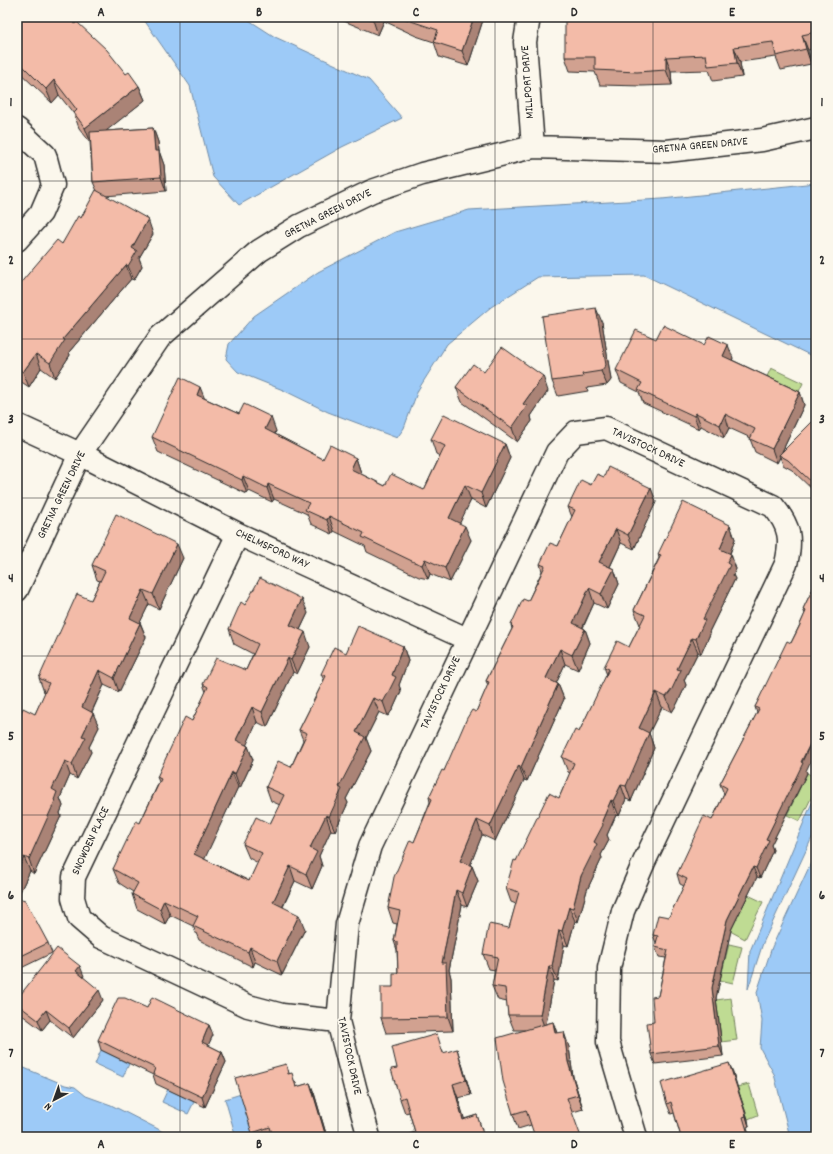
<svg xmlns="http://www.w3.org/2000/svg" width="833" height="1154" font-family="Dekko,sans-serif">
  <style>
    .green { fill: #bfdb93; stroke: #75835f }
    .water { fill: #9dcaf7; stroke: #6f8aa5 }
    .lines { fill: none; stroke-linecap: round; stroke-linejoin: round }
    .minor-casing { stroke: #2b2b2b; stroke-width: 25 }
    .minor { stroke: #fbf7ec; stroke-width: 22 }
    .wall { fill: #d1a190; stroke: #2b2b2b }
    .shaded-wall { fill: #aa8376; stroke: #2b2b2b }
    .building { fill: #f3bba8; stroke: #2b2b2b }
    .grid { fill: none; stroke: #2b2b2b; stroke-width: 1; stroke-opacity: 0.55 }
    .labels { text-anchor: middle; dominant-baseline: central; stroke-width: 3; stroke-linejoin: round; paint-order: stroke }
    .street-label { font-size: 12px; fill: #2b2b2b; stroke: #fbf7ec }
    .neatline { fill: none; stroke: #2b2b2b; stroke-width: 1.5 }
    .grid-label { font-size: 13px; text-anchor: middle; font-weight: bold; fill: #2b2b2b }
  </style>
  <rect width="100%" height="100%" fill="#fbf7ec"/>
  <filter id="ink" filterUnits="userSpaceOnUse"><feTurbulence type="fractalNoise" baseFrequency=".025" numOctaves="2"/><feDisplacementMap in="SourceGraphic" scale="8" xChannelSelector="R" yChannelSelector="G"/><feConvolveMatrix kernelMatrix="1 2 1 2 8 2 1 2 1" color-interpolation-filters="sRGB"/></filter>
  <g filter="url(#ink)">
    <path class="green" d="M771 368 803 383 795 400 763 385Z
      M807 773 816 778V788L800 821 787 815Z
      M748 895 763 902 745 939 730 931Z
      M729 944 742 947 733 983 720 980Z
      M731 998 737 1040 721 1042 716 1000Z
      M749 1084 758 1115 748 1119 737 1087Z"/>
    <path class="water" d="M142 17H244L275 37 369 80 402 118 342 147 239 205 213 177 190 86Z
      M816 183V358L644 275 538 277 491 307 447 344 418 390 404 428 397 438 328 412 283 390 238 372 226 359 229 344 254 316 318 272 395 232 469 210 662 199Z
      M816 793V829L763 943 748 989 750 951Z
      M816 852V1137H790L774 1074 760 1048 762 1021 757 992 772 947Z
      M101 1050 129 1064 123 1077 95 1064Z
      M17 1065 65 1085 75 1087 86 1096 111 1105 158 1129 170 1137H17Z
      M168 1089 194 1102 188 1114 162 1102Z
      M241 1094 253 1133 236 1137 225 1099Z"/>
    <g class="lines">
      <g class="minor-casing">
        <path id="minor" d="M529 17 525 42 533 147
          M17 129 45 155 53 185 41 213 17 240
          M17 425 80 454 238 534 467 639
          M238 534 74 877 73 898 79 918 101 937 248 1006 282 1015 338 1021
          M17 590 80 454 160 337 259 251 299 226 372 191 422 174 533 147 667 151 762 140 816 128
          M369 1137 356 1091 338 1021 347 924 370 846 557 452 576 432 606 428 773 506C790 526 792 539 786 564L644 862 623 911 609 968 608 1042 636 1137"/>
      </g>
      <use href="#minor" class="minor"/>
    </g>
    <path class="wall" d="M17 17 126 74 139 86 145 100 105 131 153 128 158 142 159 151 164 165 166 191 105 196 153 234 139 258 142 266 134 280 131 279 69 352 70 355 55 378 41 368 29 387 17 379V290L62 244 81 218 97 191 93 182 90 142 79 128 74 114 59 95 52 103 17 70Z
      M337 17H484L468 66 439 57 434 42 416 36 384 21 378 35 344 21Z
      M816 17V48L808 50 811 64 781 70 776 57 740 62 742 77 713 81 709 70 671 71 672 85 642 86 600 85 595 72 570 71 565 57Z
      M602 322 611 380 607 385 587 388 588 391 558 396 552 381Z
      M704 345 733 358 732 360 800 392 804 405 782 452 816 418V493L792 470 783 465 780 457 777 463 755 452 750 439 751 438 729 428 724 438 701 426 699 429 643 403 639 392 621 383 616 370Z
      M484 372 548 391 531 416 532 421 517 442 462 402 456 387Z
      M204 398 276 431 275 434 323 459 356 458 361 473V474L385 486 424 490 440 456 436 454 431 439 505 444 510 458 486 508 471 500 459 523 471 540 450 582 430 574 428 579 419 577 367 552 365 546 334 531 332 534 311 524 307 514 274 499 272 502 249 491 247 494 158 452 152 437Z
      M604 477 651 488 656 502 634 549 621 543 610 567 614 569 619 584 607 609 594 603 583 628 585 629 590 643 578 670 565 664 556 683 558 684 564 699 527 781 524 780 495 841 482 835 470 865 472 866 478 881 467 907 462 905 449 970 451 978 453 1031 386 1033 381 1018 393 987 398 973 397 950 394 941 397 924 393 923 388 908 430 802 429 797 444 771 476 712 488 685 486 681 512 629 511 625 528 601 542 571 540 564 558 546 572 517 568 507 591 485Z
      M730 525 735 539 730 554 736 569 733 575 735 579 709 632 710 634 701 654 698 652 684 680 686 685 677 704 672 712 662 707 649 733 654 748 631 801 626 799 619 816 616 815 607 835 609 840 601 855 602 858 587 890 578 922 575 921 568 946 564 945 558 981 554 980 546 1024 553 1022 557 1033 569 1047 573 1077 583 1109 518 1129 513 1114 525 1030H514L508 1015 507 1002 498 1000 492 986 495 970 489 969 483 954 509 928 516 904 511 902 506 888 516 861 559 798 570 773 568 772 562 757 579 732 607 675 604 667 629 647 640 625 634 610 659 558 658 554Z
      M183 558 159 609 149 604 140 622 146 637 119 692 104 685 92 712 99 727 89 747 91 752 77 779 70 775 60 798 63 806 60 813 61 816 34 874 30 871 17 898V721L35 714 45 693 44 692 39 678 91 600 100 581 97 580 92 565Z
      M816 582 806 771 807 773 771 845 773 850 760 878 757 877 731 930 716 998 723 1056 655 1064 651 1054 654 1022 658 996 666 958 659 957 655 947 656 943 653 935 669 917 684 886 680 884 677 874 712 820 724 794 720 784 757 713 755 707 791 643 805 614 803 609Z
      M245 605 308 613 300 630 310 647 297 674 293 672 267 727 257 722 246 745 248 746 253 760 240 788 238 787 204 859 249 881 258 863 249 858 243 844 270 824 280 805 271 801 266 787 291 767 303 740 299 730 324 680 321 674 346 653 403 646 408 661 399 685 401 691 393 709 388 716 379 712 366 738 371 751 346 799 348 803 335 831 331 830 319 856 322 866 312 889 295 881 283 907 305 929 282 975 255 962 253 967 199 940 193 926 170 915 165 924 137 909 132 894 133 892 119 883 113 869 140 823 159 782 157 777 192 721 206 692 203 684 246 670 253 654 234 644 229 629Z
      M17 898 48 943 52 953 17 970Z
      M84 976 83 977 103 1000 73 1038 50 1020 42 1030 18 1012 17 1008V999Z
      M147 1008 209 1025 213 1035 208 1045 222 1052 226 1062 205 1107 156 1084 153 1075 101 1050 98 1040Z
      M442 1049 444 1053 462 1064 471 1095 458 1098 464 1119 477 1115 482 1130 415 1132 409 1112 405 1113 400 1099 397 1068Z
      M729 1063 748 1119 749 1126 747 1127 750 1137H681L674 1113 671 1114 667 1104Z
      M286 1064 289 1073 296 1083 297 1087 310 1083 314 1093 327 1137H253L252 1133Z"/>
    <path class="shaded-wall" d="M374 17H382L384 21 378 35 373 20Z
      M474 17H484L468 66 462 51Z
      M802 35 808 50 811 64 806 49Z
      M734 47 740 62 742 77 737 63Z
      M666 57 671 71 672 85 666 70Z
      M54 80 59 95 52 103 46 89Z
      M139 86 145 100 91 143 85 128Z
      M153 128 158 142 159 151 164 165 166 191 161 177 155 151Z
      M148 219 153 234 139 258 142 266 134 280 128 266 132 248Z
      M126 265 131 279 69 352 70 355 55 378 50 363 63 339Z
      M596 308 602 322 611 380 607 385 601 371Z
      M728 345 733 358 728 369 723 356Z
      M36 354 41 368 29 387 23 372Z
      M543 376 548 391 531 416 532 421 517 442 512 428 523 404Z
      M200 387 206 402 197 395Z
      M800 392 804 405 780 456 779 455 780 457 777 463 772 449Z
      M696 413 701 426 699 429 694 416Z
      M725 414 729 428 724 438 720 425Z
      M271 417 276 431 270 444 265 429Z
      M505 444 510 458 486 508 481 493Z
      M356 458 361 473 356 484 351 469Z
      M243 476 249 491 247 494 242 480Z
      M268 484 274 499 272 502 267 488Z
      M465 485 471 500 455 533 449 518Z
      M651 488 656 502 634 549 628 535Z
      M329 516 334 531 332 534 327 520Z
      M730 525 735 539 726 564 720 549Z
      M465 526 471 540 450 582 445 568Z
      M616 529 621 543 605 577 599 562Z
      M177 544 183 558 159 609 153 594Z
      M731 554 736 569 733 575 735 579 709 632 710 634 701 654 696 639 703 619 727 563Z
      M425 559 430 574 428 579 422 565Z
      M614 569 619 584 607 609 601 594Z
      M589 588 594 603 578 637 573 623Z
      M143 590 149 604 135 633 130 618Z
      M302 599 308 613 295 640 290 625Z
      M140 623 146 637 119 692 114 678Z
      M585 629 590 643 578 670 572 655Z
      M305 632 310 647 297 674 291 660Z
      M692 638 698 652 684 680 686 685 677 704 672 712 666 697 677 669Z
      M403 646 408 661 399 685 401 691 393 709 388 716 383 702 392 675Z
      M560 649 565 664 552 693 546 678Z
      M288 658 293 672 267 727 262 712Z
      M99 670 104 685 87 722 82 707Z
      M558 684 564 699 527 781 521 767Z
      M656 692 662 707 649 733 654 748 631 801 626 786 639 728Z
      M373 698 379 712 366 738 371 751 346 799 348 803 335 831 329 817 356 732Z
      M252 707 257 722 242 755 236 740Z
      M93 713 99 727 89 747 91 752 77 779 72 764 82 736Z
      M816 732V750L806 771 807 773 771 845 773 850 760 878 756 868 766 839Z
      M248 746 253 760 240 788 235 774Z
      M65 761 70 775 60 798 63 806 60 813 61 816 34 874 29 859 54 800 52 789Z
      M519 765 524 780 495 841 490 826Z
      M232 772 238 787 200 869 194 854Z
      M621 785 626 799 619 816 613 801Z
      M611 800 616 815 607 835 609 840 601 855 602 858 587 890 578 922 573 908 581 876 594 842 602 821Z
      M326 815 331 830 319 856 322 866 312 889 306 874 310 848Z
      M477 820 482 835 466 876 460 861Z
      M24 857 30 871 17 898V872Z
      M290 866 295 881 278 916 273 902Z
      M472 866 478 881 467 907 462 893Z
      M753 867 757 877 731 930 716 998 723 1056 719 1046 712 988 727 920Z
      M456 890 462 905 449 970 451 978 453 1031 448 1017 442 963Z
      M164 900 170 915 165 924 160 909Z
      M569 907 575 921 568 946 562 931Z
      M299 915 305 929 282 975 277 961Z
      M559 930 564 945 558 981 552 966Z
      M250 947 255 962 253 967 248 952Z
      M80 966 84 976 80 981 76 971Z
      M549 966 554 980 545 1029 540 1015Z
      M99 990 103 1000 73 1038 69 1028Z
      M46 1010 50 1020 42 1030 38 1020Z
      M553 1022 558 1036 555 1033Z
      M209 1025 213 1035 205 1052 202 1042Z
      M564 1032 569 1047 573 1077 583 1109 568 1062Z
      M457 1049 462 1064 471 1095 466 1080Z
      M222 1052 226 1062 205 1107 202 1097Z
      M729 1063 733 1072 749 1126 746 1116Z
      M310 1083 314 1093 327 1137H326Z
      M453 1084 458 1098 469 1134 463 1120Z"/>
    <path class="building" d="M17 17H68L75 24 77 22 107 50 126 74 129 72 139 86 85 128 74 113 77 110 54 80 46 89 17 60Z
      M365 17H374L373 20Z
      M401 17H474L462 51 434 42 438 30 411 21Z
      M565 17H816V32L802 35 806 49 776 56 773 42 734 47 737 63 708 66 706 55 666 57V70L637 72 595 70V57H565Z
      M153 128 155 151H159L161 177 93 182 90 132Z
      M96 190 148 219 132 248 137 251 128 266 126 265 63 339 65 340 50 363 36 354 23 372 17 368V290L23 280 57 240 62 244 78 216 81 218Z
      M596 308 606 365 601 371 582 374 583 377 552 381 542 316Z
      M663 325 704 345 709 336 728 345 723 356 800 392 772 449 750 439 755 429 725 414 720 425 696 413 694 416 638 390 642 383 616 370 636 330 656 339Z
      M502 347 543 376 523 404 527 406 512 428 456 387 473 364 484 372Z
      M180 377 200 387 197 395 239 414 244 404 271 417 265 429 323 459 330 445 356 458 351 469 385 486 391 474 424 490 445 446 431 439 444 414 505 444 481 493 465 485 449 518 465 526 445 568 425 559 422 565 414 562 362 537 364 533 329 516 327 520 305 510 309 503 268 484 267 488 243 476 242 480 152 437Z
      M816 418V486L788 460 779 455Z
      M608 467 651 488 628 535 616 529 599 562 614 569 601 594 589 588 573 623 585 629 572 655 560 649 546 678 558 684 521 767 519 765 490 826 477 820 460 861 472 866 462 893 456 890 442 963H446L448 1017 381 1018V987H393V973H398L397 942 394 941 400 911 388 908 394 877 410 840 414 842 432 799 429 797 442 770 444 771 467 718 472 710 476 712 489 682 486 681 513 627 511 625 523 599 528 601 545 566 540 564 550 543 558 546 575 510 568 507 581 480 591 485 597 474 604 477Z
      M683 502 730 525 720 549 731 554 727 563 730 565 703 619 705 620 696 639 692 638 677 669 681 670 672 689 666 697 656 692 639 728 649 733 626 786 621 785 613 801 611 800 602 821 603 825 594 842 597 844 581 876 573 908 569 907 562 931 559 930 552 966H549L540 1015H508L505 988 492 986 498 957 483 954 489 924 509 928 519 892 506 888 514 860 516 861 549 793 559 798 574 763 562 757 575 730 579 732 609 669 604 667 617 641 629 647 645 615 634 610 661 555 658 554Z
      M116 514 177 544 153 594 143 590 130 618 140 623 114 678 99 670 82 707 93 713 82 736 86 737 72 764 65 761 52 789 57 792 54 800 55 801 29 859 24 857 17 872V721L23 708 35 714 49 683 39 678 77 594 91 600 105 571 92 565Z
      M260 578 302 599 290 625 305 632 291 660 288 658 262 712 252 707 236 740 248 746 235 774 232 772 194 854 249 881 262 853 243 844 256 817 270 824 284 795 266 787 278 761 291 767 307 733 299 730 326 676 321 674 334 647 346 653 358 626 403 646 392 675 396 677 387 695 383 702 373 698 356 732 365 737 339 787 342 789 329 817 326 815 310 848 317 852 306 874 290 866 273 902 299 915 277 961 250 947 248 952 193 926 198 916 164 900 160 909 132 894 138 883 113 869 136 821 140 823 161 779 157 777 185 717 192 721 208 687 203 684 216 658 246 670 258 644 229 629 241 602 245 605Z
      M816 582V732L801 762 803 763 766 839 769 840 756 868 753 867 727 920 712 988 719 1046 651 1054 647 1023 654 1022 652 997 658 996 668 950 655 947 658 936 653 935 658 915 669 917 687 879 677 874 704 816 712 820 727 788 720 784 759 709 755 707 787 641 791 643 799 627 806 611 803 609Z
      M17 898H18L25 900 48 943 17 958Z
      M57 948 80 966 76 971 99 990 69 1028 46 1010 38 1020 17 1004V999Z
      M152 997 209 1025 202 1042 222 1052 202 1097 153 1074 155 1068 98 1040 118 998H125L147 1008Z
      M553 1022 555 1033 564 1032 568 1062 578 1095 567 1098 581 1137H535L526 1110 513 1114 503 1081 497 1038Z
      M437 1034 443 1053 457 1049 466 1080 453 1084 463 1120 477 1115 484 1137H410L409 1134 415 1132 405 1097 400 1099 391 1069 397 1068 392 1047Z
      M729 1063 744 1109 746 1116 743 1117 749 1137H681L671 1102 667 1104 661 1083Z
      M286 1064 288 1074 292 1073 296 1087 310 1083 326 1137H273L270 1127 252 1133 235 1078Z"/>
  </g>
  <path class="grid" d="M180 17V1137M338 17V1137M495 17V1137M653 17V1137M17 181H816M17 339H816M17 498H816M17 656H816M17 815H816M17 973H816"/>
  <g class="labels">
    <g class="street-label">
      <text transform="translate(528 82) rotate(-94)">MILLPORT DRIVE</text>
      <text transform="translate(700 146) rotate(-5)">GRETNA GREEN DRIVE</text>
      <text transform="translate(328 214) rotate(-27)">GRETNA GREEN DRIVE</text>
      <text transform="translate(648 448) rotate(25)">TAVISTOCK DRIVE</text>
      <text transform="translate(62 495) rotate(-64)">GRETNA GREEN DRIVE</text>
      <text transform="translate(272 549) rotate(25)">CHELMSFORD WAY</text>
      <text transform="translate(441 693) rotate(-65)">TAVISTOCK DRIVE</text>
      <text transform="translate(91 841) rotate(-65)">SNOWDEN PLACE</text>
      <text transform="translate(349 1056) rotate(78)">TAVISTOCK DRIVE</text>
    </g>
  </g>
  <rect width="833" height="1154" fill="none" stroke="#fbf7ec" stroke-width="44"/>
  <g transform="translate(54 1100) rotate(221)" stroke="#fbf7ec" stroke-width="3" paint-order="stroke">
  <path d="M0-3L7 15L0 10L-7 15Z" fill="#2b2b2b"/>
  <text y="-6" font-size="11" font-weight="bold" text-anchor="middle" fill="#2b2b2b">N</text>
  </g>
  <rect x="22" y="22" width="789" height="1110" class="neatline"/>
  <g class="grid-label">
    <text x="101" y="16">A</text>
    <text x="259" y="16">B</text>
    <text x="416" y="16">C</text>
    <text x="574" y="16">D</text>
    <text x="732" y="16">E</text>
    <text x="11" y="106">1</text>
    <text x="822" y="106">1</text>
    <text x="11" y="264">2</text>
    <text x="822" y="264">2</text>
    <text x="11" y="423">3</text>
    <text x="822" y="423">3</text>
    <text x="11" y="582">4</text>
    <text x="822" y="582">4</text>
    <text x="11" y="740">5</text>
    <text x="822" y="740">5</text>
    <text x="11" y="899">6</text>
    <text x="822" y="899">6</text>
    <text x="11" y="1057">7</text>
    <text x="822" y="1057">7</text>
    <text x="101" y="1148">A</text>
    <text x="259" y="1148">B</text>
    <text x="416" y="1148">C</text>
    <text x="574" y="1148">D</text>
    <text x="732" y="1148">E</text>
  </g>
</svg>
